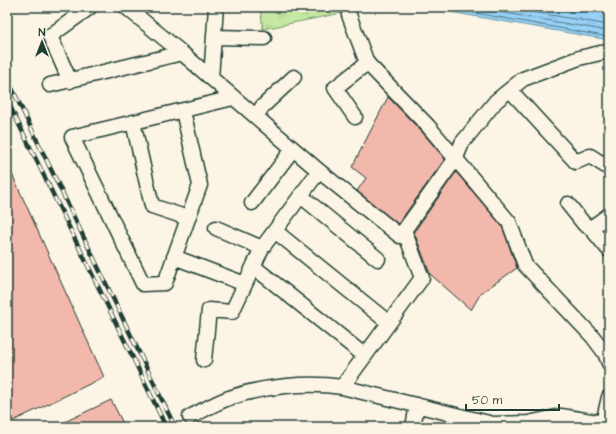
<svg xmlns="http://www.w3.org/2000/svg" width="616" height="434" font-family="'Architects Daughter',sans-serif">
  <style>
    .park { fill: url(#park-tufts); stroke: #72936b }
    .water { fill: url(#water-ripples); stroke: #6796a9 }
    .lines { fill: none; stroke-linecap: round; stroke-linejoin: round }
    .shore { stroke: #4f7882; stroke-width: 1 }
    .building { fill: #f2b8ab; stroke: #1f3d34 }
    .street-casing { stroke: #1f3d34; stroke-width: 17 }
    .street { stroke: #fcf5e5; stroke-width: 14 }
    .rail-casing { stroke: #1f3d34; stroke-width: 4.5 }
    .rail { stroke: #fcf5e5; stroke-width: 3; stroke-dasharray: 9; stroke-linecap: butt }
  </style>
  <defs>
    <pattern id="park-tufts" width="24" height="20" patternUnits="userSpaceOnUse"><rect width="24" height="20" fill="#c5e9a2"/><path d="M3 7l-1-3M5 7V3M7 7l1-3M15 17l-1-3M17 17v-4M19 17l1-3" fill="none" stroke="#a9c98c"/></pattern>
    <pattern id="water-ripples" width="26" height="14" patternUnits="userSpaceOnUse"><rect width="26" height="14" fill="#97d1f7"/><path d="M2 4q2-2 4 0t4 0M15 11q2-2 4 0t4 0" fill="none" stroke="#82b4d4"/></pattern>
  </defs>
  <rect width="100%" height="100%" fill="#fcf5e5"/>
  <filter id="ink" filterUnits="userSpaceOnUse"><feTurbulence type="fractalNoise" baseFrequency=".025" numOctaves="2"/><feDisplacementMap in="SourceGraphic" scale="8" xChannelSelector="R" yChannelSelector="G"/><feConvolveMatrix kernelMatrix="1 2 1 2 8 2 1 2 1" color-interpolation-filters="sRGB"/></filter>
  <g filter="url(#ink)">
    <path class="park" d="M260 7H371L263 29Z"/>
    <path class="water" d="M446 7H609V40L450 12Z"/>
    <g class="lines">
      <path class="shore" d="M451 7 453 9 609 37
        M470 7 609 31
        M504 7 609 25"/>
    </g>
    <path class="building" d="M388 97 422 132 445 159 398 224 357 191 366 178 352 167Z
      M7 163 104 377 7 424Z
      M456 172 502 226 517 268 481 293 471 310 430 274 414 232Z
      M111 400 125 427H54Z"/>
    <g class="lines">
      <g class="street-casing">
        <path id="street" d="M126 7 182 53 319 171 400 236 456 158 462 143 496 101 523 79 579 58 609 51
          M349 15 367 63 428 126 509 222 525 265 593 337 605 353 609 363
          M214 37 264 38
          M211 78 216 7
          M70 81 50 36 90 7
          M50 85 182 53
          M510 90 576 162 590 156 609 168
          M183 111 200 185 165 283 143 284 72 137 233 98
          M256 117 262 107 294 77
          M355 117 335 88 367 63
          M133 122 152 206 188 218
          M301 196 378 259
          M252 203 293 149
          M568 204 584 224 591 228
          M609 215 591 228 609 250
          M216 228 262 248
          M275 231 389 323
          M174 257 245 284
          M254 267 365 356
          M204 360 209 310 232 312 262 248 319 171
          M342 387 422 278 404 230
          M190 417C202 411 215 403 229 398 263 386 307 382 342 387L493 424 528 423 561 416 609 424
          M413 427 417 405
          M604 427 603 423 609 397"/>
      </g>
      <use href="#street" class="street"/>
      <g class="rail-casing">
        <path id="rail" d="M7 78 175 427
          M7 100 135 362 166 427"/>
      </g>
      <use href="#rail" class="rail"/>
    </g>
  </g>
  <rect width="616" height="434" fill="none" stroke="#fcf5e5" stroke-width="24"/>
  <rect x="12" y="12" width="592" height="410" fill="none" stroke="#1f3d34" stroke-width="1.5" filter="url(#ink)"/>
  <g transform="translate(42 42)" stroke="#fcf5e5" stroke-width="3" paint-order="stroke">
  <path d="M0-3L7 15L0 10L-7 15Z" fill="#1f3d34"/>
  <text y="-6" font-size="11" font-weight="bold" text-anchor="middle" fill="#1f3d34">N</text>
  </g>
  <path d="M466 404v6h93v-6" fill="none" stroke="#1f3d34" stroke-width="2"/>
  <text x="472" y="404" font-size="12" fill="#1f3d34" stroke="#fcf5e5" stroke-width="3" paint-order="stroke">50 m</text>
</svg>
